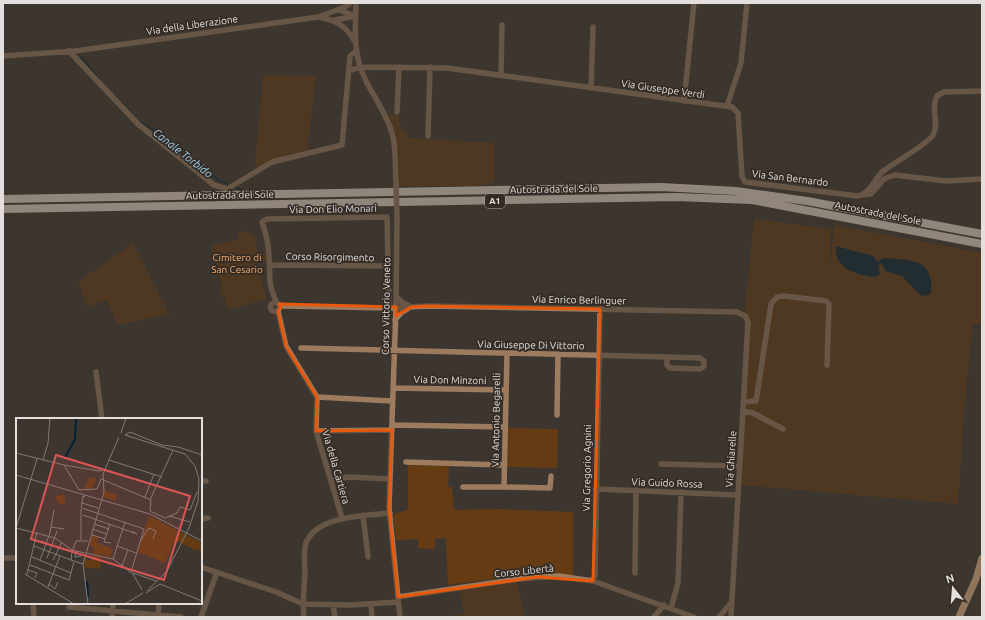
<svg xmlns="http://www.w3.org/2000/svg" width="985" height="620" font-family="Ubuntu,sans-serif">
  <style>
    .green { fill: #643b13 }
    .water { fill: #002234 }
    .lines { fill: none; stroke-linecap: round; stroke-linejoin: round }
    .stream { stroke: #002234; stroke-width: 1.5 }
    .minor { stroke: #9c7b5f; stroke-width: 5.5 }
    .major { stroke: #f7c092; stroke-width: 7 }
    .highway { stroke: #f7e6d9; stroke-width: 8 }
    .minor-bridge { stroke: #9c7b5f; stroke-width: 5.5 }
    .marked { fill: none; stroke: #e8590c; stroke-width: 3; stroke-linejoin: round }
    .labels { text-anchor: middle; dominant-baseline: central; stroke-width: 3.5; stroke-linejoin: round; paint-order: stroke }
    .shield { fill: #332c26; stroke: #afa9a5; stroke-width: 1 }
    .shield-label { font-size: 9px; font-weight: bold; fill: #e4dfdc }
    .street-label { font-size: 10px; fill: #e4dfdc; stroke: #332c26 }
    .park-label { font-size: 10px; fill: #fdae68; stroke: #332c26 }
    .water-label { font-size: 11px; font-style: italic; fill: #a4d4f0; stroke: #332c26 }
    .inset-river { fill: none; stroke: #002234; stroke-width: 2 }
    .inset-road { fill: none; stroke: #807a75; stroke-width: 1 }
    .view { fill: #da5655; fill-opacity: 0.15; stroke: #da5655; stroke-width: 2 }
    .inset-edge { fill: none; stroke: #e4dfdc; stroke-width: 2 }
  </style>
  <rect width="100%" height="100%" fill="#3d3630"/>
  <path class="green" d="M263 75 316 76 307 151 286 155 255 168Z
    M391 114 399 115V122L409 138 494 143V182L480 186H399C398 161 398 139 388 115Z
    M754 219 831 229 829 279 834 225 982 253V324H973L965 401 958 504 741 485 745 310Z
    M247 231 254 236 259 256 265 253 268 260 257 263 267 299 228 310 225 298H223L222 294 219 293V291L222 287 211 246 239 239 237 233Z
    M133 243 169 314 118 325 106 300 87 307 78 282Z
    M508 428 558 429 557 468 507 467Z
    M408 465 449 466 448 487H452L454 510 498 509 573 512V577L526 575 448 585 446 538 435 539V549L418 548V539L396 540 393 514 408 510Z
    M517 582 525 617H447L464 614 460 591Z"/>
  <path class="water" d="M836 246 873 256 878 262 883 258C910 260 935 258 931 293L926 296 920 295 902 276 885 271 882 264 878 265 880 274 875 277C857 275 834 269 836 246Z"/>
  <g class="lines">
    <path class="stream" d="M81 57 99 79
      M114 95 135 117
      M137 120 164 136 191 162 219 180 230 185
      M234 186 241 190"/>
    <path class="minor" d="M356 3C355 30 353 56 366 81 375 99 388 116 393 137 396 151 395 167 396 183
      M339 10 355 16
      M318 17C336 20 345 25 354 40
      M335 20 355 16
      M69 51 138 124 214 185 227 189 272 162 342 145 350 56 356 51
      M3 56 75 51 318 17 345 7 350 3
      M349 71 360 67 447 68 732 107 738 113 742 176 745 182 858 196C869 194 875 179 882 172 893 163 928 144 933 135 940 123 930 109 937 96L944 92 982 91
      M501 75 502 25
      M591 88 593 27
      M684 101 694 3
      M727 106 741 63 747 3
      M397 112 399 67
      M428 136 430 67
      M862 195 871 194 884 179 894 175 946 181 982 179
      M397 218 396 307 389 508 400 617
      M271 265 388 266
      M396 296 403 303 410 306
      M276 302C274 295 270 287 270 281 269 256 270 245 262 222L267 219 387 217 389 308
      M270.5 307a4.5 4.5 0 1 1 9 0a4.5 4.5 0 1 1-9 0Z
      M279 304 284 306 389 308 428 306 737 312 745 316 748 322 731 617
      M278 311 286 346 317 397 316 431 342 518
      M395 320 401 313 409 308
      M301 348 667 357V365L670 368 700 369 704 366V361L700 358 667 357
      M507 353 504 487 550 488 551 476
      M96 372 102 419
      M393 388 506 390
      M317 397 392 401
      M743 402 756 401 771 304 777 297 784 296 826 301 829 304 827 365
      M743 411 753 413 783 429
      M557 415 558 354
      M392 425 505 427
      M316 431 392 430
      M406 462 504 465
      M661 464 739 466
      M201 481H206
      M331 481 348 477 390 479
      M463 487H504
      M596 489 737 495
      M363 515 368 557
      M201 519 208 518
      M3 558H17
      M201 567 276 592 303 604 350 605 398 602
      M635 573 636 490
      M593 581 595 576 600 309
      M398 597 519 579 559 576 593 581 694 617
      M33 603 34 617
      M371 604 372 617
      M333 605 335 617
      M69 607 181 617
      M671 608 678 583 681 492
      M112 617 113 603
      M158 617 159 603
      M201 617 217 572
      M304 617C302 602 304 588 305 574 305 563 303 553 306 543 317 515 365 516 390 513
      M654 617 664 605
      M719 617 730 604"/>
    <path class="major" d="M959 617 976 579 982 558"/>
    <path class="highway" d="M3 199 661 187 736 191 807 201 982 234
      M3 209 676 197 752 200 982 244"/>
    <path class="minor-bridge" d="M396 183 397 218"/>
  </g>
  <path d="M0 0H985V620H0ZM279 304 396 307V316L411 307 428 306 600 309 593 581 537 577 398 597 389 508 392 430 316 431 317 397 286 346 278 311 281 308Z" fill="#3d3630" fill-opacity=".55" fill-rule="evenodd"/>
  <path class="marked" d="M279 304 396 307V316L411 307 428 306 600 309 593 581 537 577 398 597 389 508 392 430 316 431 317 397 286 346 278 311 281 308Z"/>
  <g class="labels">
    <rect class="shield" x="485" y="194" width="20" height="14" rx="3"/>
    <g class="shield-label">
      <text x="495" y="201">A1</text>
    </g>
    <g class="street-label">
      <text transform="translate(192 25) rotate(-8)">Via della Liberazione</text>
      <text transform="translate(663 89) rotate(8)">Via Giuseppe Verdi</text>
      <text transform="translate(790 178) rotate(7)">Via San Bernardo</text>
      <text transform="translate(554 189) rotate(-1)">Autostrada del Sole</text>
      <text transform="translate(230 195) rotate(-1)">Autostrada del Sole</text>
      <text transform="translate(333 209) rotate(-1)">Via Don Elio Monari</text>
      <text transform="translate(878 213) rotate(11)">Autostrada del Sole</text>
      <text transform="translate(330 257) rotate(1)">Corso Risorgimento</text>
      <text transform="translate(579 300) rotate(1)">Via Enrico Berlinguer</text>
      <text transform="translate(386 306) rotate(-89)">Corso Vittorio Veneto</text>
      <text transform="translate(531 345) rotate(1)">Via Giuseppe Di Vittorio</text>
      <text transform="translate(450 380) rotate(1)">Via Don Minzoni</text>
      <text transform="translate(496 420) rotate(-89)">Via Antonio Begarelli</text>
      <text transform="translate(731 459) rotate(-86)">Via Ghiarelle</text>
      <text transform="translate(336 467) rotate(74)">Via della Cartiera</text>
      <text transform="translate(587 468) rotate(-89)">Via Gregorio Agnini</text>
      <text transform="translate(667 483) rotate(2)">Via Guido Rossa</text>
      <text transform="translate(524 571) rotate(-6)">Corso Libertà</text>
    </g>
    <g class="park-label">
      <text x="237" y="257">Cimitero di<tspan x="237" dy="12">San Cesario</tspan></text>
    </g>
    <g class="water-label">
      <text transform="translate(183 153) rotate(38)">Canale Torbido</text>
    </g>
  </g>
  <g transform="translate(16 418)">
    <rect width="186" height="186" fill="#3d3630"/>
    <path d="M73 59 80 61 76 71H68ZM88 69 90 73 101 77 100 83 87 79ZM48 76 50 87 43 86 39 79ZM133 98 186 125V132H179L159 122 149 145 121 134ZM76 117 82 119 81 125 97 131 94 139 77 135 78 129 72 127ZM78 137 86 138 84 151 68 149 69 140 74 143Z" fill="#643b13"/>
    <path class="inset-river" d="M49 40 59 21 60 0M71 163 72 179"/>
    <path class="inset-road" d="M105 15 110 0M109 17 114 14 146 27 162 29M109 17 169 36 179 48 183 61 182 83 173 110 151 153 131 173M162 29 186 37M0 35 48 47 83 53 89 51M27 42 32 25 34 0M93 42 146 59M48 47 63 72 81 71 85 61M0 57 134 96 186 123M85 61 135 82 134 93 149 100 161 95 164 89 174 92 181 74M129 79 138 56M134 82 157 32M66 85 82 90M65 90 67 78 69 79M66 90 128 111 115 154M65 91V122M67 97 121 116 116 113M153 98 174 104M78 106 93 111M94 106 88 124 95 125M35 109 48 111M0 110 39 120 56 132 69 135M0 110 21 41M76 111 91 116M76 117 89 121M25 123 42 130M124 123 133 110 140 113 137 121M18 128 55 142M101 128 120 135M60 133 59 139 65 138M70 135 97 141 117 156 126 172M16 139 55 155M31 140 41 113M97 141 109 104M24 142 34 115 38 92M37 142 46 124M67 146 55 142 56 134 60 123H72M14 147 53 162 58 144M106 148 112 132M12 152 21 155 19 160M117 155 140 163M9 156 58 186M11 156 21 114M33 166 39 171 42 164M32 169 44 138M130 175 144 166 186 183M72 186 67 146 88 74 87 56 103 19M109 186 127 175"/>
    <path class="view" d="M40 37 174 78 148 162 15 121Z"/>
    <rect width="186" height="186" class="inset-edge"/>
  </g>
  <rect width="985" height="620" fill="none" stroke="#e4dfdc" stroke-width="8"/>
  <g transform="translate(953 588) rotate(343)" stroke="#332c26" stroke-width="3" paint-order="stroke">
  <path d="M0-3L7 15L0 10L-7 15Z" fill="#e4dfdc"/>
  <text y="-6" font-size="11" font-weight="bold" text-anchor="middle" fill="#e4dfdc">N</text>
  </g>
</svg>
